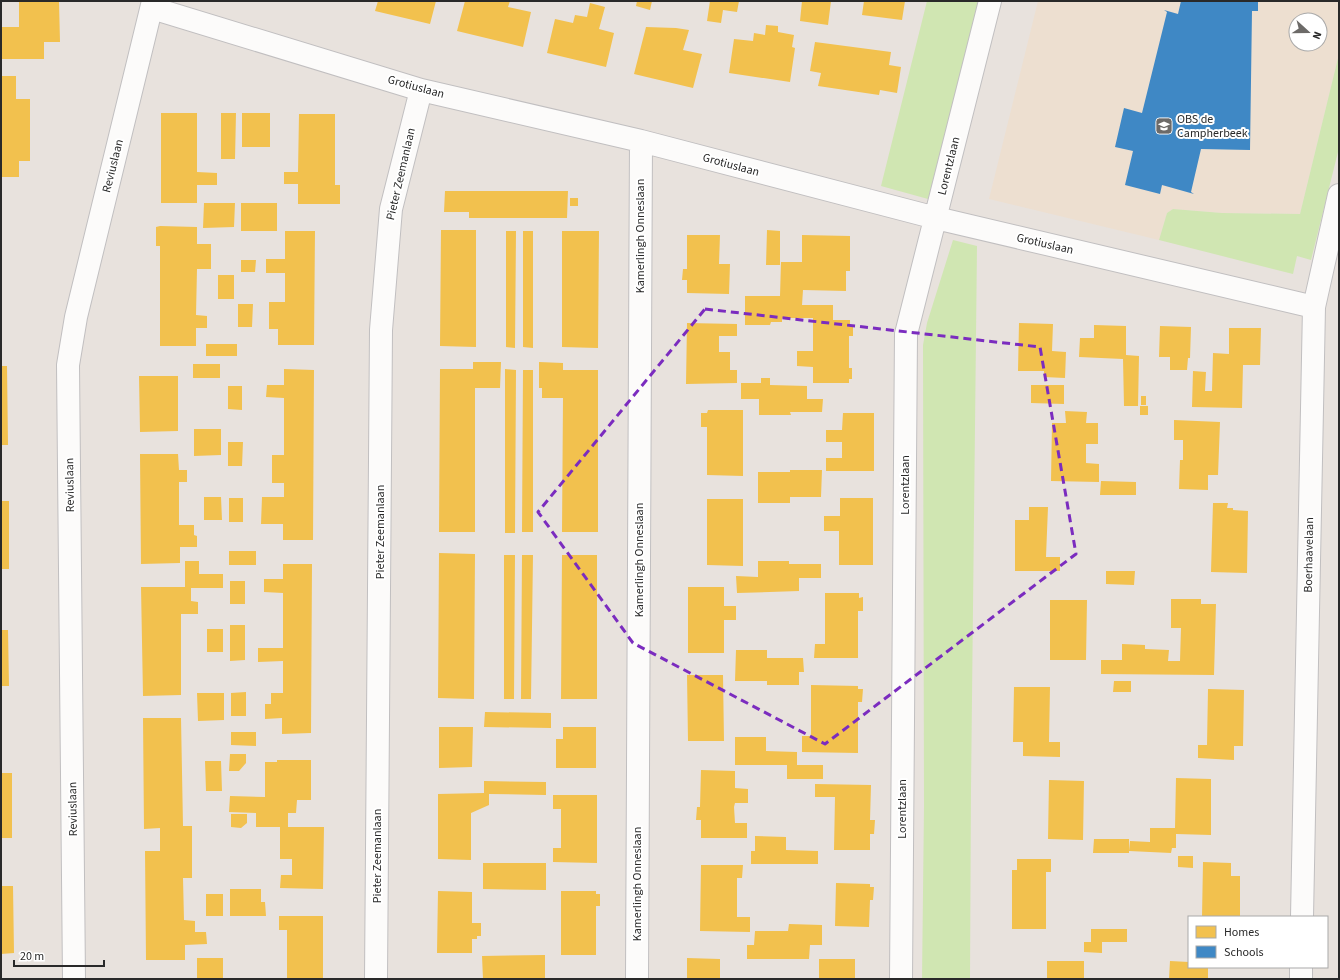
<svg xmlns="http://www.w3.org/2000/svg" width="1340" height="980" font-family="'Source Sans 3',sans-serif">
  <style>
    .education { fill: #eddfd0; fill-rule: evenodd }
    .green { fill: #d0e6b2 }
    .homes { fill: #f2c14e }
    .schools { fill: #3f88c5 }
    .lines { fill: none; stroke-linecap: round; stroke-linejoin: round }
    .minor-casing { stroke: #c1bfc0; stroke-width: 24 }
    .minor { stroke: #fcfbfa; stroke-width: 22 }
    .marked { fill: none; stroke: #7b2cbf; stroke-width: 3; stroke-dasharray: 8 5; stroke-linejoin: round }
    .labels { text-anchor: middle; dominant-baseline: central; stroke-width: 4; stroke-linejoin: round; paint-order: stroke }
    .street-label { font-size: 12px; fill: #292929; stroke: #fff }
    .poi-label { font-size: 12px; fill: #292929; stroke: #fff; text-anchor: start }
  </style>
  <rect width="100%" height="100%" fill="#e8e2dd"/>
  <path class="education" d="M1038 1H1339V54L1300 214 1222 213 1173 209 1167 213 1159 240 989 199ZM1296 20H1320V44H1296Z"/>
  <path class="green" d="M927 1H979L928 199 881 186Z
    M1339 54V148L1311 260 1297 256 1293 274 1159 240 1167 213 1173 209 1222 213 1300 214Z
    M953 240 977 246 971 789 970 979H922L924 806 923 345 927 323Z"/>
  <path class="homes" d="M19 1H59L60 42H44V59H1V27H19Z
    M378 1H436L430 24 375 11Z
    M465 1H510L508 7 531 12 523 47 457 31Z
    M637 1H652L650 10 636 6Z
    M710 1H739L737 12 723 10 721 23 707 21Z
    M802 1H831L828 25 800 21Z
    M864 1H905L902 20 862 15Z
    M590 3 605 7 599 29 614 33 606 67 547 53 555 19 573 23 575 15 587 17Z
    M766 25 778 26V32L794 35 792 47 795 48 790 82 729 73 734 39 753 41 754 33 765 35Z
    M646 27 676 28 689 30 683 50 702 54 693 88 634 74Z
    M815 42 891 52 889 65 901 67 897 93 880 90 879 95 818 86 821 73 810 71Z
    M1 76H16V99H30V161H19V177H1Z
    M161 113H197V172L217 173V185H197V203H161Z
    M221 113H236L235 159H221Z
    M242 113H270V147H242Z
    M299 114H335V185H340V204H298V184H284V172H298Z
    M445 191H568L567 218H469V212H444Z
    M570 198H578V206H570Z
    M204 203H235L234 227 203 228Z
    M241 203H277V231H241Z
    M160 226 197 227V244H211V269H197L196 315 207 316V328H196V346H160V246H156V227Z
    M441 230H476V347L440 346Z
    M767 230 780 231V265H766Z
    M285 231H315L314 345H278V329H269V302H285V273H266V259H285Z
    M506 231H516L515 348 506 347Z
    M523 231H533V348L523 347Z
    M562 231H599L598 348 562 347Z
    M687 235H720L719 264H730L729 294 687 293V280H682L683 269H687Z
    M802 235 850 236V271H846V291L803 290 802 305H833V320H850V325H853V336H849V368H852V379H849V383H813V367L797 366V351H813V318H782V322H771L770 325H745V296H780L781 262H802Z
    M241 260H256L255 272H241Z
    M218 275H234V299H218Z
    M238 304H253L252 327H238Z
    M687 323 737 324V336H719V352H730V370H737V383L686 384Z
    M1019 323 1053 324 1052 351 1066 352 1065 378 1044 377V371H1018Z
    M1094 325 1126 326V355L1139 356 1138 406H1124L1123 359 1079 357 1080 338H1094Z
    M1160 326 1191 327 1190 358H1188L1187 370H1170V357H1159Z
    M1229 328H1261L1260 365H1243L1242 408 1192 407 1193 371 1206 372 1205 391H1212L1213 353 1229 354Z
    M206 344H237V356H206Z
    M473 362H501L500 388H475V532H439L440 369H473Z
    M539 362 563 363V370H598V532H562L563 398H542V388H539Z
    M193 364H220V378H193Z
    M1 366H7L8 445H1Z
    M284 369 314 370 313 540H283V524H261L262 497H284V483H272V455H284V398L266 397 267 385H284Z
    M505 369 516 370 515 533H505Z
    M523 370H533V532H522Z
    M139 376H178V431L140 432Z
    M761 378H770V385L807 386V399H823L822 412H790L791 415H759V399H741V383H761Z
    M1031 385H1064V404L1031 403Z
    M228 386H242V410L228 409Z
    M1141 396H1146V405H1141Z
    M1140 406H1148V415H1140Z
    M708 410H743V476L707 475V427H701V413H707Z
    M1065 411 1087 412 1086 423H1098V444H1086V463L1099 464V482L1051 481 1052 423H1066Z
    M843 413H874V471H826V458H842V442H826V430H842Z
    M1174 420 1220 422 1218 475H1208V490L1179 489 1180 460H1183V440H1174Z
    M194 429H221V455L194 456Z
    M228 442H243L242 466H228Z
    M140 454H178L179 470H187V482H179V525H194V535L197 536V547H180V563L141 564Z
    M790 470H822L821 497H790V503H758V472H790Z
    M1101 481 1136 482V495H1100Z
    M204 497H221L222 520H204Z
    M229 498H243V522H229Z
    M840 498H873V565H839V531H824V516H840Z
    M707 499H743V566L707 565Z
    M1 501H9V569H1Z
    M1213 503H1228L1227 508H1233V510L1248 511 1247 573 1211 572Z
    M1029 507H1048L1046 557H1060V571H1015V520H1029Z
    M229 551H256V565H229Z
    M439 553 475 554 474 699 438 698Z
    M504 555H515L514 699H504Z
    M522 555H533L531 699H521Z
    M562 555H597V699H561Z
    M185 561H199V574H223V588H191V601L198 602V614H181V695L143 696 141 587H185Z
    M758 561H789V564H821V578H799V591L737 593 736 576 758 577Z
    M283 564H312L311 733 282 734V718L265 719V704H271V693H283V661L258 662V648H283V593L264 592V579H283Z
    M1106 571H1135L1134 585 1106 584Z
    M230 581H245V604H230Z
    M688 587H724V606H736V620H724V653H688Z
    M825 593H859V598L863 597V611H858V658H814L815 644H825Z
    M1171 599H1201V604H1216L1214 675 1101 674V660H1122V644L1145 645V649L1169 650 1168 661H1180L1181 628H1171Z
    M1050 600H1087L1086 660H1050Z
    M230 625H245V660L230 661Z
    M207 629H223V652H207Z
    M1 630H8L9 686H1Z
    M736 650H767V658H803L804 672H799V685H767V681H735Z
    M687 675H723L724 741H688Z
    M1114 681H1131V692H1113Z
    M811 685 858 686V689H863L862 702H858V753L802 752V736H811Z
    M1014 687H1050L1049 742H1060V757L1023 756V742H1013Z
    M1208 689 1244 690 1243 746H1234V760L1198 758V745H1207Z
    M246 692V716H231V693Z
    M197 693H224V720L198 721Z
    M485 712 551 713V728L484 727Z
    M143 718H181L183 826H192V878H183L184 920 195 921V932H206L207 944 185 945V960H146L145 851H160V828L144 829Z
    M439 727H473L472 767 439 768Z
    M563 727H596V768H556V739H563Z
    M231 732H256V746L231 745Z
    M735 737H766V751L797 752V765H823V779H787V765H735Z
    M230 754H246V763L239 771H229Z
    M277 760H311V800H297L296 813H288V827H256V813L229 812 230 796 265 797V762H277Z
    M205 761H221L222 791H206Z
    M701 770 735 771V788L748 789V803H735L734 807 735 823H747V838H701V820H696L697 807H700Z
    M1 773H12V838H1Z
    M1176 778 1211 779V835L1176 834V848H1172L1171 853 1129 851 1130 841 1150 842V828H1175Z
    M1049 780 1084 781 1083 840 1048 839Z
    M484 781 546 782V795L489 794V805L471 813V860L438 859V794L484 793Z
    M815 784 871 785 870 820H875L874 834H870V850H834L835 797H815Z
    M553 795H597V863L553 862V848H561V809H553Z
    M231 814H247V823L241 828 231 827Z
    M280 827H324L323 889 280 888 281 875H292V859H280Z
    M755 836 786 837V850L818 851V864H751V851H755Z
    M1094 839H1129V853H1093Z
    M1178 856H1193V868L1178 867Z
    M1017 859H1051V872H1046V929H1012V870H1017Z
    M1203 862 1231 863V876H1240V917H1202Z
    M483 863H546V890L483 889Z
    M701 865H743L742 878H737V917H750V932L700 931Z
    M836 883 870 884V887H874L873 900H870L869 927 835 926Z
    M1 886H13L14 953 1 954Z
    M230 889H261V902H265L266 916H230Z
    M438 891 472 892V923H481V936H477V939H472V953H437Z
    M561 891H596V894H600V906H596V955H561Z
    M206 894H223V916H206Z
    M279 916H323V979H287V930H279Z
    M789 924 822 925V945H810L809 959H747V945H754L755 931H788Z
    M1091 929H1127V942H1102V953L1084 952V942H1091Z
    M545 955V979H483L482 956Z
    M197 958H223V979H197Z
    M687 958 720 959V979H687Z
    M819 959H855V979H819Z
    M1047 961H1084V979H1047Z
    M1170 961 1189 962V967H1208V979H1169Z"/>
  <path class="schools" d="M1181 1H1258V11H1252L1250 150 1201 149 1191 192 1194 194 1162 185 1160 194 1125 185 1133 151 1115 147 1124 108 1142 113 1167 12 1164 10 1178 14Z"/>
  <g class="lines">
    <g class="minor-casing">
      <path id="minor" d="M152 8 421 90 641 141 936 218 1314 307
        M1302 917 1314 307 1339 195
        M74 979 68 365 76 317 153 1
        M376 979 381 330 391 209 421 90
        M637 979 641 141
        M901 979 906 334 990 1
        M1301 979V967"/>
    </g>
    <use href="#minor" class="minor"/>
  </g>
  <path class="marked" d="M705 309 1040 347 1076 554 825 744 633 643 538 512Z"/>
  <defs>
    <g id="school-square" transform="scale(0.9)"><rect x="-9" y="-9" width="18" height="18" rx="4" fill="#6c6a68" stroke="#fff"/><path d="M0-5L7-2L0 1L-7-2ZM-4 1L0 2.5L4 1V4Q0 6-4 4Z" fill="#fff"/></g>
  </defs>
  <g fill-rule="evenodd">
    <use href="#school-square" x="1164" y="126"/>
  </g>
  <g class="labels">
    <g class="street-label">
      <text transform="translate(416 87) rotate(15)">Grotiuslaan</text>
      <text transform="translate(731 165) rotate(15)">Grotiuslaan</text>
      <text transform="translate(113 166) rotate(-76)">Reviuslaan</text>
      <text transform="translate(949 166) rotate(-76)">Lorentzlaan</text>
      <text transform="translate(401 174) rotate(-77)">Pieter Zeemanlaan</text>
      <text transform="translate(640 236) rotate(-90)">Kamerlingh Onneslaan</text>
      <text transform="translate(1045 244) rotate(13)">Grotiuslaan</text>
      <text transform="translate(70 485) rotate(-91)">Reviuslaan</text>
      <text transform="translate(905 485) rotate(-90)">Lorentzlaan</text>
      <text transform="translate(380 532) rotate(-90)">Pieter Zeemanlaan</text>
      <text transform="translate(1309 555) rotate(-89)">Boerhaavelaan</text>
      <text transform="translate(639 560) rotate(-90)">Kamerlingh Onneslaan</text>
      <text transform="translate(73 809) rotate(-91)">Reviuslaan</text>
      <text transform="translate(902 809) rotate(-90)">Lorentzlaan</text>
      <text transform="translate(377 856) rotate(-90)">Pieter Zeemanlaan</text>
      <text transform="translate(637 884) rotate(-90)">Kamerlingh Onneslaan</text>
    </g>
    <g class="poi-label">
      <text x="1177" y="119">OBS de<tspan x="1177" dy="14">Campherbeek</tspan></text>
    </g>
  </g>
  <rect width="1340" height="980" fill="none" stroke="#292929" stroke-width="4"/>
  <rect x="1188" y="916" width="140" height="52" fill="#ffffff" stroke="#a9a9a9"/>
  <rect x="1196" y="926" width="20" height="12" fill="#f2c14e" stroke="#a9a9a9"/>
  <text x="1224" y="936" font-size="12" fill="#292929">Homes</text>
  <rect x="1196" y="946" width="20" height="12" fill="#3f88c5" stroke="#a9a9a9"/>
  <text x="1224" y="956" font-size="12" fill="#292929">Schools</text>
  <g transform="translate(1308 32) rotate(111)"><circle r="19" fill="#ffffff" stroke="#a9a9a9"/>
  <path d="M0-3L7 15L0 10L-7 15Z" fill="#6c6a68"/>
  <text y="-6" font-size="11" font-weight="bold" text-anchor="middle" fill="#292929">N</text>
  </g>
  <path d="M14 960v6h90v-6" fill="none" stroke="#292929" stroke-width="2"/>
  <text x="20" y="960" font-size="12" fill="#292929" stroke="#ffffff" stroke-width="3" paint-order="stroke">20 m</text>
</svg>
